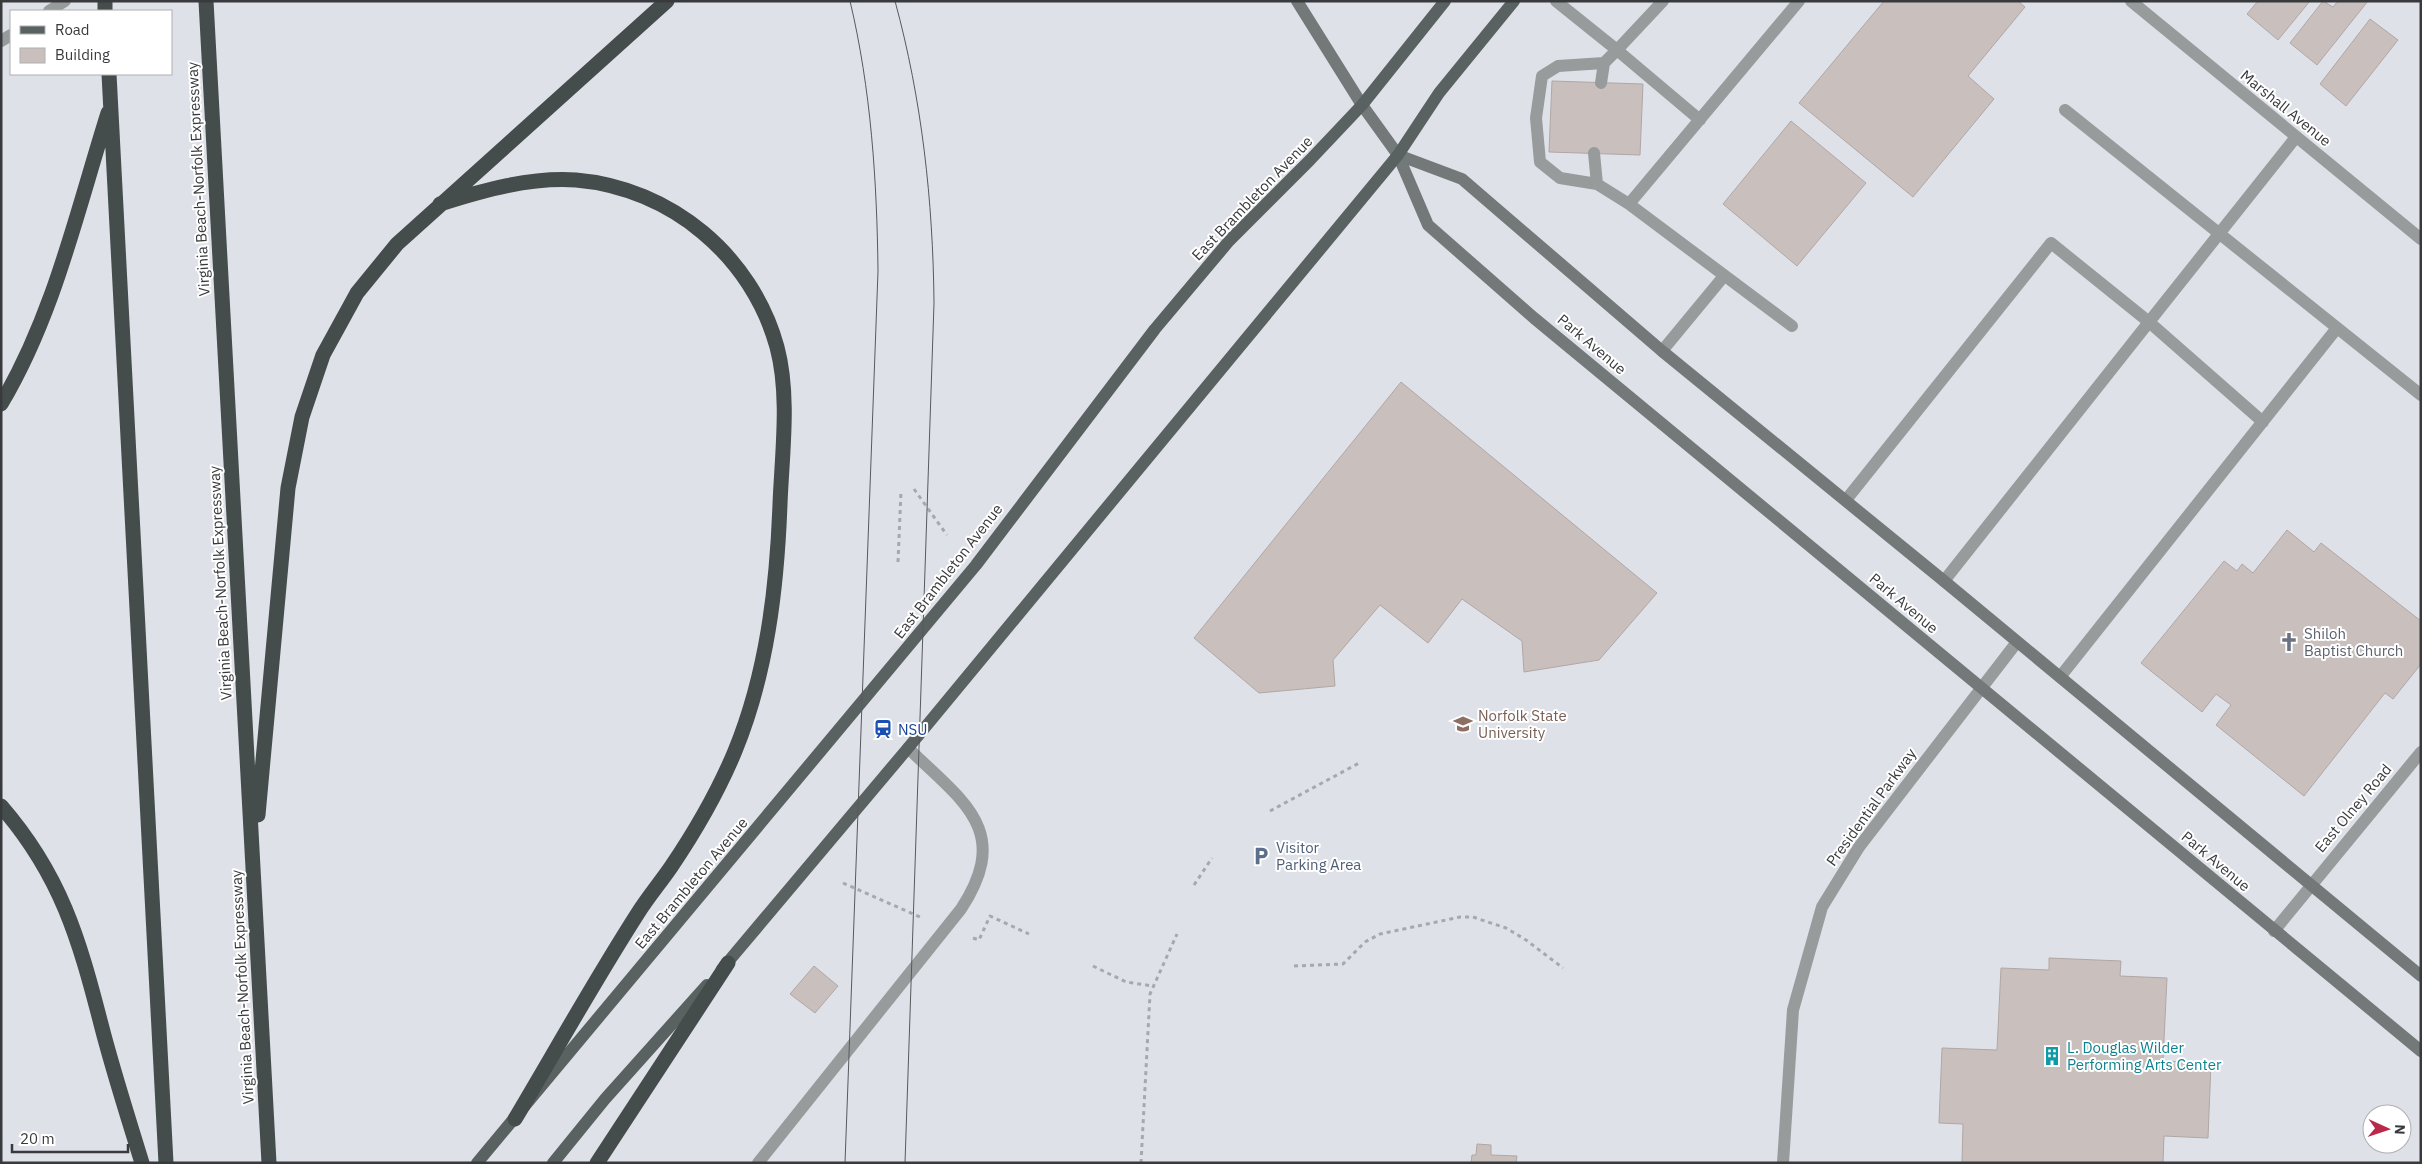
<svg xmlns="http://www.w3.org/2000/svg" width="2422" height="1164" font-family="'IBM Plex Sans',sans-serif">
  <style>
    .building { fill: #c9c0be; stroke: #b0a7a5 }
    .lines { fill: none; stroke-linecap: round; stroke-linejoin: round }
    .path { stroke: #a7a8af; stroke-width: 3; stroke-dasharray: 4 4; stroke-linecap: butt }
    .service { stroke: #979b9b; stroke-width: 12 }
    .minor { stroke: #979b9b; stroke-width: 12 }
    .secondary { stroke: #737979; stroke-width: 12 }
    .primary { stroke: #596161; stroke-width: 12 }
    .motorway { stroke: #444c4c; stroke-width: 15 }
    .tram { stroke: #58595d; stroke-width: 1 }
    .labels { text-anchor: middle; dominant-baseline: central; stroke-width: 4; stroke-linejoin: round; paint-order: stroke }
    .street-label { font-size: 15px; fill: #393a3d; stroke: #fff }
    .worship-label { font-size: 15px; fill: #5b616d; stroke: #fff; text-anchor: start }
    .education-label { font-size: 15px; fill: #785e54; stroke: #fff; text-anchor: start }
    .transit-label { font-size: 15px; fill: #164399; stroke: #fff; text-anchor: start }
    .service-label { font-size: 15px; fill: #4e5e75; stroke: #fff; text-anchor: start }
    .culture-label { font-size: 15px; fill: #0d838f; stroke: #fff; text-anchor: start }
  </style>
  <rect width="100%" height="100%" fill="#dfe1e9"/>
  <path class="building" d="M1884 1H2018L2025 7 1968 76 1994 99 1913 197 1799 103Z
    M2258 1H2310L2278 40 2247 14Z
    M2323 1 2333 7 2338 1H2368L2317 65 2290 43Z
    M2370 19 2398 40 2346 106 2320 84Z
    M1552 81 1643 84 1640 155 1549 152Z
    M1791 121 1866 183 1797 266 1723 204Z
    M1401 382 1657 593 1599 660 1524 672 1522 641 1462 599 1428 643 1380 605 1333 660 1335 686 1259 693 1194 638Z
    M2287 530 2314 552 2321 543 2421 621V664L2393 699 2385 693 2304 796 2216 725 2231 705 2216 694 2202 712 2141 663 2224 561 2237 571 2242 564 2253 573Z
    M2049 958 2121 961 2120 976 2167 978 2163 1061 2211 1063 2208 1138 2164 1136 2163 1163H1962L1963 1124 1939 1123 1942 1048 1997 1050 2001 968 2049 970Z
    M814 966 838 986 815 1013 790 994Z
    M1477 1144 1491 1145V1155L1517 1156 1516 1163H1471L1472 1155H1476Z"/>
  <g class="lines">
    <path class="path" d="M914 489 947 535
      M898 562 901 491
      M1270 811 1361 762
      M843 883 920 917
      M1194 885 1212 858
      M973 938 979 940 990 916 1029 934
      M1093 966 1126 982 1153 986
      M1294 966 1343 964 1365 942 1380 934 1460 917H1473L1506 928 1526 940 1563 968
      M1141 1163 1150 994 1177 934"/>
    <path class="service" d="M1556 1 1617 50 1663 1
      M1601 83 1604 63 1617 50 1700 120
      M2065 110 2421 395
      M1594 153 1597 184 1629 204 1792 326
      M1597 184 1560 178 1540 162 1536 118 1542 76 1558 66 1604 63
      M1629 204 1799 1
      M1662 351 1724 276
      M2263 422 2149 322 2296 137
      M1846 500 2051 243 2149 322 1944 581
      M2060 677 2337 328
      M758 1163 961 909C1013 830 962 801 908 748"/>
    <path class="minor" d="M2131 1 2421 239
      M49 11 65 1
      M1 41 11 35
      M2274 931 2421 752
      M1783 1163 1793 1010 1822 907 1859 847 2017 642"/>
    <path class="secondary" d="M1297 1 1362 105 1398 155 1428 225 1534 318 2421 1051
      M1398 155 1462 179 1662 351 1944 581 2421 976"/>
    <path class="primary" d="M722 969 908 748 1398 155 1439 93 1514 1
      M477 1163 976 565 1155 329 1229 241 1310 160 1362 105 1445 1
      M553 1163 605 1099 707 985"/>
    <path class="motorway" d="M105 1V11
      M206 1 269 1163
      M109 74 166 1163
      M440 204C484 190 530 177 576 180 671 188 752 256 777 347 790 396 782 453 780 504 777 587 767 673 735 751 718 792 696 830 671 867 660 883 648 897 638 913 595 980 556 1050 515 1119
      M1 404C54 315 77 211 108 113
      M1 806C61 875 79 939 101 1024 113 1071 128 1117 142 1163
      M258 815 288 488 302 417 323 355 357 293 397 244 667 1
      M597 1163 728 963"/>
    <path class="tram" d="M895 1C922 100 933 201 934 303L905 1163
      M845 1163 878 271C877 181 871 89 850 1"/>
  </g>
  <defs>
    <g id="church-bare" transform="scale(1.5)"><path d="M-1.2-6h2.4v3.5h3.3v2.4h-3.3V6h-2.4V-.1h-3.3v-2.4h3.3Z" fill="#6b7280" stroke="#fff" stroke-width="2.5" paint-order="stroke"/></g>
    <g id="university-bare" transform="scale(1.5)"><path d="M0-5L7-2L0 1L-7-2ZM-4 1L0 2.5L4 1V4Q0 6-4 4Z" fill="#8d6e63" stroke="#fff" stroke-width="2.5" paint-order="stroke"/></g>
    <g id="station-bare" transform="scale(1.5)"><path d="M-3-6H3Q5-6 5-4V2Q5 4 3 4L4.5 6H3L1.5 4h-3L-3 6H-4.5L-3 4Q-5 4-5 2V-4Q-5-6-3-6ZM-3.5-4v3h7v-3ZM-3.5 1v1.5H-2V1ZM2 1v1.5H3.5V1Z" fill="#1a4fb4" stroke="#fff" stroke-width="2.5" paint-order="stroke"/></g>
    <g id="parking-bare" transform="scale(1.5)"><path d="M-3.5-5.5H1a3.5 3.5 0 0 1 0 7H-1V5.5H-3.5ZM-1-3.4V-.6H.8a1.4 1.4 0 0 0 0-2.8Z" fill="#5c6f8a" stroke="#fff" stroke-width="2.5" paint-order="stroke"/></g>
    <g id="building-bare" transform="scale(1.5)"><path d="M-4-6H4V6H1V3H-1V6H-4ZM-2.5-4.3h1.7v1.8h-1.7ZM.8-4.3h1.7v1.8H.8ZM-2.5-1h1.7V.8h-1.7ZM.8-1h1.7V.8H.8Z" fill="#0f9aa8" stroke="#fff" stroke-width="2.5" paint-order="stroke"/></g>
  </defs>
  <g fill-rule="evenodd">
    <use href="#church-bare" x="2289" y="642"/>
    <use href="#university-bare" x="1463" y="724"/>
    <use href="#station-bare" x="883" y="729"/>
    <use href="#parking-bare" x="1261" y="856"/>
    <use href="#building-bare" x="2052" y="1056"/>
  </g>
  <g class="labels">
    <g class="street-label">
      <text transform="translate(2286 108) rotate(39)">Marshall Avenue</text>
      <text transform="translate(198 179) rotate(-93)">Virginia Beach-Norfolk Expressway</text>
      <text transform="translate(1252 198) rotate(-46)">East Brambleton Avenue</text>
      <text transform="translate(1592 344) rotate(40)">Park Avenue</text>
      <text transform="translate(948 571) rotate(-52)">East Brambleton Avenue</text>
      <text transform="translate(220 583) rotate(-93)">Virginia Beach-Norfolk Expressway</text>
      <text transform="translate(1904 603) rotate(40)">Park Avenue</text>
      <text transform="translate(1871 807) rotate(-54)">Presidential Parkway</text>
      <text transform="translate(2353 808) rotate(-50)">East Olney Road</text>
      <text transform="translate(2216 861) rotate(40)">Park Avenue</text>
      <text transform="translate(691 883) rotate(-50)">East Brambleton Avenue</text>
      <text transform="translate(242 987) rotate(-93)">Virginia Beach-Norfolk Expressway</text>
    </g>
    <g class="worship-label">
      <text x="2304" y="633">Shiloh<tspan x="2304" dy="17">Baptist Church</tspan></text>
    </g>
    <g class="education-label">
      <text x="1478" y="715">Norfolk State<tspan x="1478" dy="17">University</tspan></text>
    </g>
    <g class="transit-label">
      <text x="898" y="729">NSU</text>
    </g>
    <g class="service-label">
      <text x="1276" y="847">Visitor<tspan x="1276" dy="17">Parking Area</tspan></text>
    </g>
    <g class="culture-label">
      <text x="2067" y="1047">L. Douglas Wilder<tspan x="2067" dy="17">Performing Arts Center</tspan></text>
    </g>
  </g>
  <rect width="2422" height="1164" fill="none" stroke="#393a3d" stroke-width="5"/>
  <rect x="10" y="10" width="162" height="65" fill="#ffffff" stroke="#b0b0b1"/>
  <rect x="20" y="26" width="25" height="8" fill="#596161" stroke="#b0b0b1"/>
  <text x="55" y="35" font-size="15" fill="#393a3d">Road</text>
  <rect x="20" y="48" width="25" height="15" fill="#c9c0be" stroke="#b0b0b1"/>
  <text x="55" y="60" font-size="15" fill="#393a3d">Building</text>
  <g transform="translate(2387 1129) rotate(93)"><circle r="24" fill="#ffffff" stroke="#b0b0b1"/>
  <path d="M0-4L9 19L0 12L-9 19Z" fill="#ba294a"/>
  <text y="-8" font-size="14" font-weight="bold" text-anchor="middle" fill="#393a3d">N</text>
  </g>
  <path d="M12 1144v8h116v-8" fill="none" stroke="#393a3d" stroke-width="2.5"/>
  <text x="20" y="1144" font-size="15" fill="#393a3d" stroke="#ffffff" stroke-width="4" paint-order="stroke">20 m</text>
</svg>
